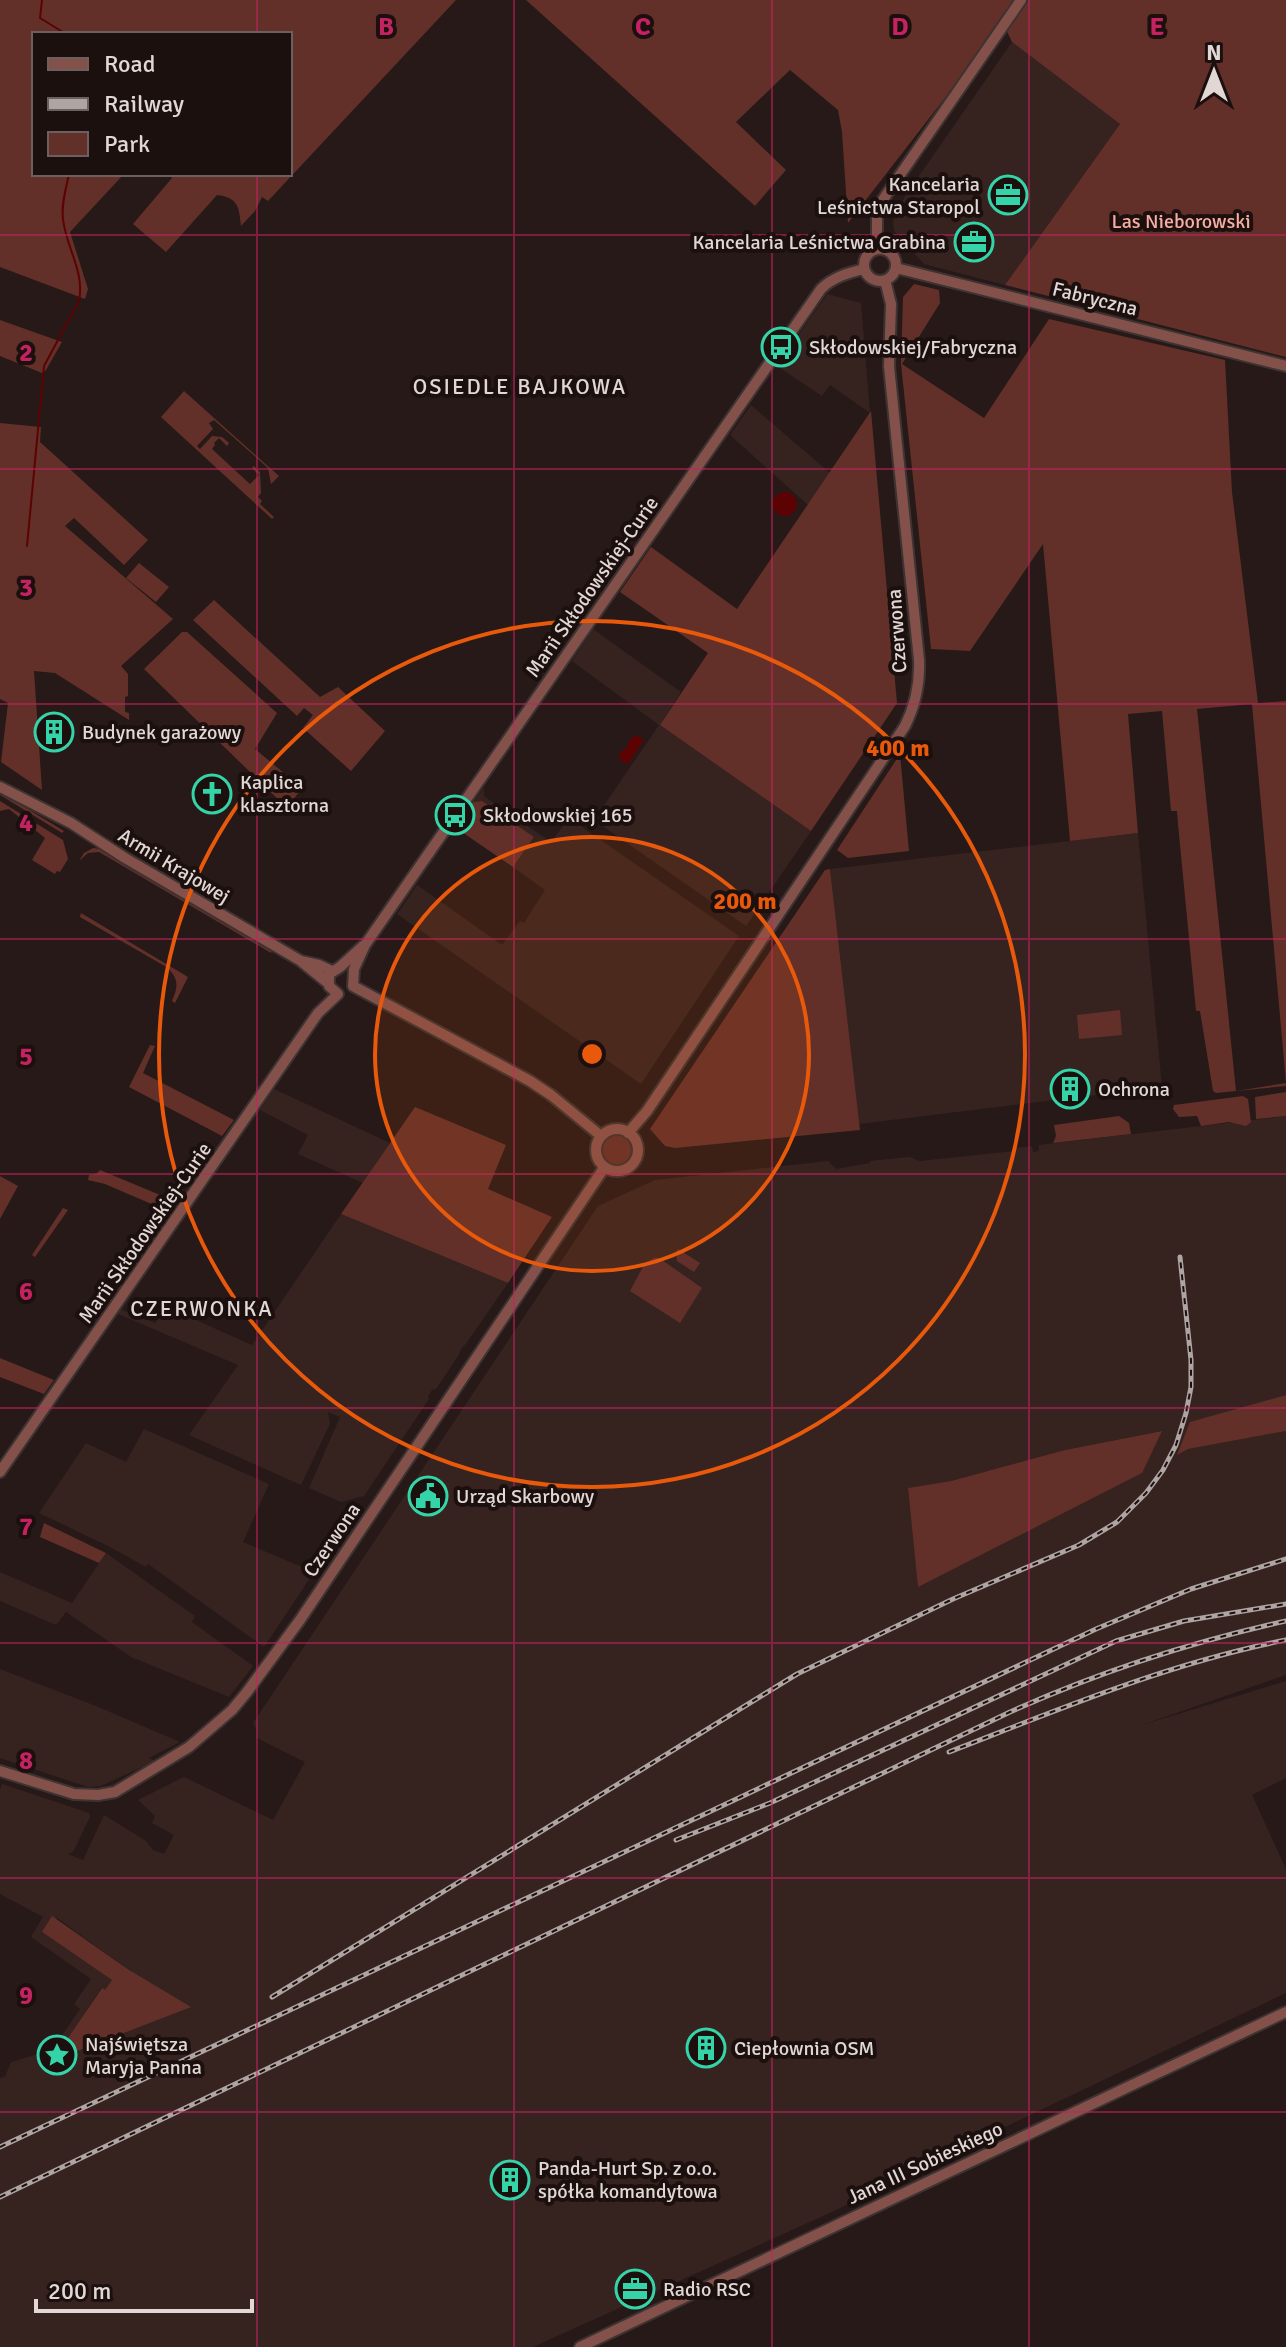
<svg xmlns="http://www.w3.org/2000/svg" width="1286" height="2347" font-family="Signika,sans-serif">
  <style>
    .built { fill: #362320; fill-rule: evenodd }
    .green { fill: #623029; fill-rule: evenodd }
    .water { fill: #5d0202 }
    .lines { fill: none; stroke-linecap: round; stroke-linejoin: round }
    .stream { stroke: #5d0202; stroke-width: 2 }
    .secondary-casing { stroke: #3c3332; stroke-width: 14 }
    .secondary { stroke: #84504a; stroke-width: 10 }
    .rail-casing { stroke: #aea4a2; stroke-width: 5 }
    .rail { stroke: #1c100f; stroke-width: 2; stroke-dasharray: 6; stroke-linecap: butt }
    .grid { fill: none; stroke: #c42261; stroke-width: 2; stroke-opacity: 0.55 }
    .ring { fill: none; stroke: #e8590c; stroke-width: 4 }
    .labels { text-anchor: middle; dominant-baseline: central; stroke-width: 8; stroke-linejoin: round; paint-order: stroke }
    .poi-label { font-size: 20px; fill: #e1d8d6; stroke: #1c100f; text-anchor: start }
    .park-label { font-size: 20px; fill: #f8ada1; stroke: #1c100f }
    .street-label { font-size: 20px; fill: #e1d8d6; stroke: #1c100f }
    .neighbourhood-label { font-size: 22px; letter-spacing: 2px; fill: #e1d8d6; stroke: #1c100f }
    .grid-label { font-size: 26px; text-anchor: middle; font-weight: bold; fill: #c42261; stroke: #1c100f; stroke-width: 8; stroke-linejoin: round; paint-order: stroke }
    .centre { fill: #e8590c; stroke: #1c100f; stroke-width: 4 }
    .ring-label { font-size: 24px; text-anchor: middle; font-weight: bold; fill: #e8590c; stroke: #1c100f; stroke-width: 8; stroke-linejoin: round; paint-order: stroke }
  </style>
  <rect width="100%" height="100%" fill="#261917"/>
  <path class="built" d="M1012 42 1120 124 1005 285 924 264 894 231 893 221 905 196Z
    M827 294 861 303 870 413 830 385 822 396 777 366Z
    M751 405 830 473 808 505 730 435Z
    M593 629 681 692 660 725 811 831 746 926 594 820 659 725 572 661Z
    M484 788V796L551 842 569 818 739 936 641 1084 397 914 417 885 502 945 520 921 524 923 545 890 513 867 534 837 482 801 473 802Z
    M1138 833 1162 1087 859 1124 830 869Z
    M274 1089 390 1143 363 1183 298 1154 308 1135 260 1110Z
    M1286 1116V1395L1244 1408 1179 1454 1188 1449 1286 1431V1675L1142 1725 1286 1681V1778L1252 1795 1286 1869V1993L988 2135 832 2212 533 2347H0V2078L5 2077 11 2062 52 2050 80 2009 74 2004 91 1979 31 1937 43 1917 0 1894V1790L2 1784 89 1813 90 1817 73 1852 68 1854 83 1860 104 1815 146 1841 153 1850 164 1854 174 1835 152 1823 155 1816 138 1800 184 1777 273 1820 305 1762 255 1737 257 1732 253 1723 598 1206 655 1180 828 1161 836 1169 870 1163V1161L909 1157 920 1161 1015 1151V1148L1032 1146 1033 1152 1039 1151V1145ZM1161 1431 918 1586 908 1488 951 1481 1065 1450ZM57 1918 129 1970 63 2048 101 1988 105 1991 112 1980 42 1932Z
    M341 1214 508 1283 465 1345 462 1347 458 1356 436 1389 432 1390 428 1396 429 1399 364 1496 341 1502 309 1488 340 1417 328 1412 330 1424 301 1485 189 1435 238 1365 118 1314 120 1309 155 1323 167 1307 252 1345Z
    M144 1429 269 1484 243 1542 314 1572 264 1647 148 1564 146 1567 110 1547 39 1513 86 1443 126 1462Z
    M106 1553 195 1616 192 1622 253 1666 229 1697 131 1657 66 1612 56 1625 0 1601V1572L72 1603Z
    M0 1669 96 1706 180 1742 149 1758 155 1761 101 1786 88 1787 0 1758Z"/>
  <path class="green" d="M0 0H456L268 201 262 197 255 211 241 226C239 206 238 198 217 195L166 252 133 224 172 178 169 174H290V34H34V174H124L70 232 88 289 85 299 0 267Z
    M526 0H1286V357L1005 285 1120 124 1012 42 1003 23 848 223 842 132 838 110 790 70 736 122 786 170 755 206Z
    M914 284 939 290 940 303 902 364 984 418 1049 319 1225 360 1232 492 1258 703 1286 701V1086L1216 1093 1213 1091 1200 1011H1196L1178 824 1177 811H1171L1162 711 1128 714 1138 833 1070 841 1043 544 970 651 931 649 901 364 903 297ZM1252 704 1286 1083 1236 1091 1197 709Z
    M0 320 62 342 46 370 42 373 0 356Z
    M184 391 279 476 271 484 268 468 214 420 209 423 213 429 197 446 200 449 212 436 222 437 229 443 227 446 219 438 214 443 215 445 212 449 250 484 259 475 252 468 254 466 260 472 261 493 258 497 262 501 260 504 274 517 272 519 161 417Z
    M871 411 897 703 811 831 660 725 708 653 620 592 651 547 737 609Z
    M0 423 41 427 40 442 148 540 124 565 74 518 65 526 173 619 121 666 128 674V696L125 697V712L129 713V720L55 673 34 671 42 790 1 762 8 703 0 699Z
    M139 563 169 587 156 602 126 578Z
    M214 600 320 697 338 687 385 731 351 771 303 728 313 715 304 708 297 716 193 620Z
    M182 632H187L277 713 255 749 302 788 287 808 144 669Z
    M900 754 909 851 848 858 837 850Z
    M0 792 64 831 62 833 0 795Z
    M0 801 63 840 68 859 60 872 57 871 55 874 32 860 45 838 9 809 0 811Z
    M482 801 534 837 513 867 456 828 473 802Z
    M93 848 100 849 272 950 271 953 99 852 88 853 79 861 84 853Z
    M830 869 860 1130 675 1148 665 1146 650 1129 825 870Z
    M81 913 188 977 175 1003 172 1001C178 987 179 980 168 968L80 917Z
    M1120 1010 1122 1035 1079 1039 1077 1015Z
    M150 1045 155 1046 143 1073 234 1120 222 1136 129 1087Z
    M1286 1092V1116L1256 1119 1255 1097Z
    M1243 1096 1248 1099 1251 1122 1246 1126 1229 1122 1201 1126 1197 1116 1179 1117 1173 1109 1174 1105Z
    M415 1107 506 1145 488 1189 552 1217 508 1283 341 1214Z
    M1119 1116 1129 1123 1131 1134 1053 1143 1056 1136 1054 1125Z
    M601 1150a15 15 0 1 1 30 0a15 15 0 1 1-30 0Z
    M100 1170 177 1202 170 1212 105 1184 88 1180 89 1175 96 1174Z
    M0 1176 18 1186 0 1219Z
    M63 1208 68 1210 35 1257 32 1255Z
    M678 1249 700 1263 694 1272 677 1261 676 1253Z
    M654 1258H659L702 1288 680 1323 630 1291 645 1263Z
    M0 1358 54 1380 44 1394 0 1377Z
    M1286 1395V1431L1188 1449 1177 1455 1190 1422Z
    M1162 1431 1142 1473 918 1587 908 1488 951 1481 1065 1450Z
    M44 1523 106 1553 99 1563 40 1537Z
    M52 1916 129 1970 191 2007 72 2053 62 2047 102 1988 105 1990 112 1980 42 1932Z"/>
  <path class="water" d="M773 504a12 12 0 1 1 24 0a12 12 0 1 1-24 0Z
    M636 735 644 740 628 764 621 761 619 754 628 746 629 740Z"/>
  <g class="lines">
    <path class="stream" d="M42 0 40 18 66 34
      M27 546 44 366 79 301C85 271 66 248 63 219 61 204 66 189 69 174"/>
    <g class="secondary-casing">
      <path id="secondary" d="M877 248V217L882 201 1021 0
        M864 265a16 16 0 1 1 32 0a16 16 0 1 1-32 0Z
        M896 268 1286 366
        M0 787 71 823 125 858 301 961 319 965 332 971
        M302 962 328 983
        M353 986 354 969 365 945 821 289C833 277 848 273 864 269
        M353 986 530 1081 551 1095 601 1136
        M338 994 329 986V974L340 967 363 946
        M596 1150a21 21 0 1 1 42 0a21 21 0 1 1-42 0Z
        M628 1133 647 1111 905 726C916 704 920 684 919 660L889 366 891 304 885 280
        M0 1472 318 1013 338 994
        M0 1771 74 1794 98 1795 115 1792 189 1747 232 1710 247 1692 300 1620 604 1168
        M580 2347 1286 2012"/>
    </g>
    <use href="#secondary" class="secondary"/>
    <g class="rail-casing">
      <path id="rail" d="M949 1752C1060 1709 1169 1663 1286 1640
        M676 1840 770 1803 1116 1641 1184 1621 1286 1604
        M272 1997 797 1674 953 1599 1079 1545 1117 1522 1146 1493 1163 1470 1176 1445 1186 1413 1191 1387V1360L1180 1257
        M0 2147 1096 1629 1191 1589 1286 1559
        M0 2197 1010 1712C1099 1672 1191 1642 1286 1621"/>
    </g>
    <use href="#rail" class="rail"/>
  </g>
  <path class="grid" d="M257 0V34M514 0V2347M772 0V2347M1029 0V2347M257 174V2347M0 235H1286M0 469H1286M0 704H1286M0 939H1286M0 1174H1286M0 1408H1286M0 1643H1286M0 1878H1286M0 2112H1286"/>
  <circle cx="592" cy="1054" r="217" fill="#e8590c" fill-opacity=".12"/>
  <g class="ring">
    <circle cx="592" cy="1054" r="217"/>
    <circle cx="592" cy="1054" r="433"/>
  </g>
  <defs>
    <g id="office-ring" transform="scale(2)"><circle r="9.5" fill="#1c100f" stroke="#34d4a8" stroke-width="1.5"/><path d="M-6-3h4V-5.5h4V-3h4V5H-6ZM-1-4.5V-3h2v-1.5ZM-6 0V1H6V0Z" fill="#34d4a8"/></g>
    <g id="bus-ring" transform="scale(2)"><circle r="9.5" fill="#1c100f" stroke="#34d4a8" stroke-width="1.5"/><path d="M-5-6H5V4H4V6H2V4H-2V6H-4V4H-5ZM-3.5-4V0h7V-4ZM-3.5 1.2v1.5H-2V1.2ZM2 1.2v1.5H3.5V1.2Z" fill="#34d4a8"/></g>
    <g id="building-ring" transform="scale(2)"><circle r="9.5" fill="#1c100f" stroke="#34d4a8" stroke-width="1.5"/><path d="M-4-6H4V6H1V3H-1V6H-4ZM-2.5-4.3h1.7v1.8h-1.7ZM.8-4.3h1.7v1.8H.8ZM-2.5-1h1.7V.8h-1.7ZM.8-1h1.7V.8H.8Z" fill="#34d4a8"/></g>
    <g id="church-ring" transform="scale(2)"><circle r="9.5" fill="#1c100f" stroke="#34d4a8" stroke-width="1.5"/><path d="M-1.2-6h2.4v3.5h3.3v2.4h-3.3V6h-2.4V-.1h-3.3v-2.4h3.3Z" fill="#34d4a8"/></g>
    <g id="civic-ring" transform="scale(2)"><circle r="9.5" fill="#1c100f" stroke="#34d4a8" stroke-width="1.5"/><path d="M-.6-6.5H3V-4.5H.6V-3L4-1V1h2V6H-6V1h2V-1L-.6-3ZM-1.2 2.5V6h2.4V2.5Z" fill="#34d4a8"/></g>
    <g id="sight-ring" transform="scale(2)"><circle r="9.5" fill="#1c100f" stroke="#34d4a8" stroke-width="1.5"/><path d="M0-6L1.8-2.2L6-1.7L2.9 1.2L3.7 5.4L0 3.3L-3.7 5.4L-2.9 1.2L-6-1.7L-1.8-2.2Z" fill="#34d4a8"/></g>
  </defs>
  <g fill-rule="evenodd">
    <use href="#office-ring" x="1008" y="195"/>
    <use href="#office-ring" x="974" y="242"/>
    <use href="#bus-ring" x="781" y="347"/>
    <use href="#building-ring" x="54" y="732"/>
    <use href="#church-ring" x="212" y="794"/>
    <use href="#bus-ring" x="455" y="815"/>
    <use href="#building-ring" x="1070" y="1089"/>
    <use href="#civic-ring" x="428" y="1496"/>
    <use href="#building-ring" x="706" y="2048"/>
    <use href="#sight-ring" x="57" y="2055"/>
    <use href="#building-ring" x="510" y="2180"/>
    <use href="#office-ring" x="635" y="2289"/>
  </g>
  <g class="labels">
    <g class="poi-label">
      <text x="980" y="184" text-anchor="end">Kancelaria<tspan x="980" dy="23">Leśnictwa Staropol</tspan></text>
      <text x="946" y="242" text-anchor="end">Kancelaria Leśnictwa Grabina</text>
      <text x="809" y="347">Skłodowskiej/Fabryczna</text>
      <text x="82" y="732">Budynek garażowy</text>
      <text x="240" y="782">Kaplica<tspan x="240" dy="23">klasztorna</tspan></text>
      <text x="483" y="815">Skłodowskiej 165</text>
      <text x="1098" y="1089">Ochrona</text>
      <text x="456" y="1496">Urząd Skarbowy</text>
      <text x="85" y="2044">Najświętsza<tspan x="85" dy="23">Maryja Panna</tspan></text>
      <text x="734" y="2048">Ciepłownia OSM</text>
      <text x="538" y="2168">Panda-Hurt Sp. z o.o.<tspan x="538" dy="23">spółka komandytowa</tspan></text>
      <text x="663" y="2289">Radio RSC</text>
    </g>
    <g class="park-label">
      <text x="1181" y="221">Las Nieborowski</text>
    </g>
    <g class="street-label">
      <text transform="translate(1095 299) rotate(14)">Fabryczna</text>
      <text transform="translate(592 587) rotate(-55)">Marii Skłodowskiej-Curie</text>
      <text transform="translate(897 631) rotate(-94)">Czerwona</text>
      <text transform="translate(174 866) rotate(31)">Armii Krajowej</text>
      <text transform="translate(145 1233) rotate(-55)">Marii Skłodowskiej-Curie</text>
      <text transform="translate(332 1540) rotate(-56)">Czerwona</text>
      <text transform="translate(925 2163) rotate(-25)">Jana III Sobieskiego</text>
    </g>
    <g class="neighbourhood-label">
      <text x="520" y="386">OSIEDLE BAJKOWA</text>
      <text x="202" y="1308">CZERWONKA</text>
    </g>
  </g>
  <g class="grid-label">
    <text x="386" y="35">B</text>
    <text x="643" y="35">C</text>
    <text x="900" y="35">D</text>
    <text x="1157" y="35">E</text>
    <text x="26" y="361">2</text>
    <text x="26" y="596">3</text>
    <text x="26" y="831">4</text>
    <text x="26" y="1065">5</text>
    <text x="26" y="1300">6</text>
    <text x="26" y="1535">7</text>
    <text x="26" y="1769">8</text>
    <text x="26" y="2004">9</text>
  </g>
  <circle cx="592" cy="1054" r="12" class="centre"/>
  <g class="ring-label">
    <text x="898" y="756">400 m</text>
    <text x="745" y="909">200 m</text>
  </g>
  <rect x="32" y="32" width="260" height="144" fill="#1c100f" stroke="#6b605f" stroke-width="2"/>
  <rect x="48" y="58" width="40" height="12" fill="#84504a" stroke="#6b605f" stroke-width="2"/>
  <text x="104" y="72" font-size="24" fill="#e1d8d6">Road</text>
  <rect x="48" y="98" width="40" height="12" fill="#aea4a2" stroke="#6b605f" stroke-width="2"/>
  <text x="104" y="112" font-size="24" fill="#e1d8d6">Railway</text>
  <rect x="48" y="132" width="40" height="24" fill="#623029" stroke="#6b605f" stroke-width="2"/>
  <text x="104" y="152" font-size="24" fill="#e1d8d6">Park</text>
  <g transform="translate(1214 72)" stroke="#1c100f" stroke-width="6" paint-order="stroke">
  <path d="M0-6L14 30L0 20L-14 30Z" fill="#e1d8d6"/>
  <text y="-12" font-size="22" font-weight="bold" text-anchor="middle" fill="#e1d8d6">N</text>
  </g>
  <path d="M36 2299v12h216v-12" fill="none" stroke="#e1d8d6" stroke-width="4"/>
  <text x="48" y="2299" font-size="24" fill="#e1d8d6" stroke="#1c100f" stroke-width="6" paint-order="stroke">200 m</text>
</svg>
